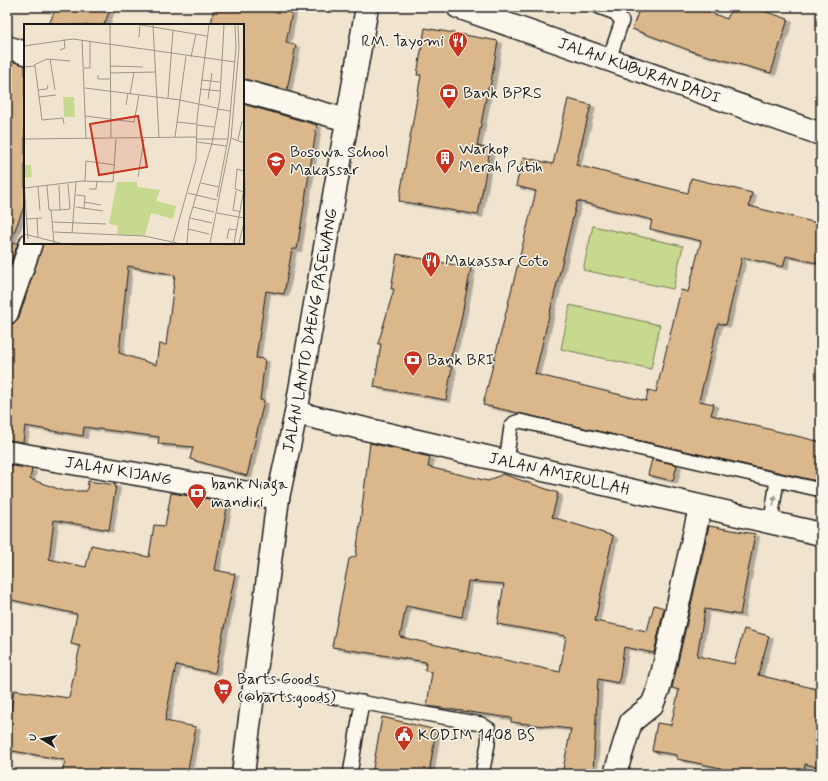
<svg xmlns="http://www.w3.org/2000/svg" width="828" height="781" font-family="Mynerve,sans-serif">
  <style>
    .green { fill: #c7d98e; stroke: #727a55 }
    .building { fill: #dab88c; stroke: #1c1c1c; fill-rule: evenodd; filter: url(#shadow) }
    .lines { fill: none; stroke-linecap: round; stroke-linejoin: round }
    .service-casing { stroke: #1c1c1c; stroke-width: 16 }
    .minor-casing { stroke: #1c1c1c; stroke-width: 25 }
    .secondary-casing { stroke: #1c1c1c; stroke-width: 25 }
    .service { stroke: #fbf7ec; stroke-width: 13 }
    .minor { stroke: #fbf7ec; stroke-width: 22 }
    .secondary { stroke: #fbf7ec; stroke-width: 22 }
    .oneway { fill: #97948e }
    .labels { text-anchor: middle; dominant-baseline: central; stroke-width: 3; stroke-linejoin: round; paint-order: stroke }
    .poi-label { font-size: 16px; fill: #1c1c1c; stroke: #fbf7ec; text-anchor: start }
    .street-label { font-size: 16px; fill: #1c1c1c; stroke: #fbf7ec }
    .inset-road { fill: none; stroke: #9c9487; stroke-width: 1 }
    .view { fill: #c8321e; fill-opacity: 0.15; stroke: #c8321e; stroke-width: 2 }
    .inset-edge { fill: none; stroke: #1c1c1c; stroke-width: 2 }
  </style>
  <defs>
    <filter id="shadow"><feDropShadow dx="4.5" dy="2.5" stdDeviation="0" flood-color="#0004"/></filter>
  </defs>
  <rect width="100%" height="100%" fill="#f1e4cf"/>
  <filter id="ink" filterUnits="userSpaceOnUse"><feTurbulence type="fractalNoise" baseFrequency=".025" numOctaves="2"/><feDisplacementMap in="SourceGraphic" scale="8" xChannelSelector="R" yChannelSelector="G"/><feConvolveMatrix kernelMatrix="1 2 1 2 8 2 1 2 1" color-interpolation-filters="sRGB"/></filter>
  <g filter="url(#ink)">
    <path class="green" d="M593 226 683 246 673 289 583 270Z
      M570 305 660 325 651 369 561 349Z"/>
    <path class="building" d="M56 7H111L104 25H49Z
      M214 7H293L286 43 296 45 287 90 243 79V25H211Z
      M640 7H696L727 19 732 7H752L788 19 771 73 694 52 632 29Z
      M425 28 498 41 490 88 488 87 477 146 490 149 478 215 399 201 421 75H417Z
      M7 60 25 65V204L10 243H18L7 274Z
      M568 99 591 105 576 165 688 193 691 178 752 193 749 206 821 224V264L786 256 783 267 742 257 726 325 718 323 699 401 714 404 711 415 821 442V482L483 405 536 191 516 186 523 157 553 164ZM577 201 652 220 650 229 701 241 688 292 681 290 656 392 648 390 646 401 535 374Z
      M243 104 317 125 297 249H292L284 294 266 291 256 358 265 359 260 400 264 401 247 476 190 459 193 447 158 444 159 437 84 427 83 436 25 426 23 442 7 440V325L15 323 19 317 43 243H243ZM128 266 175 275 166 345 159 344 156 365 119 353Z
      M397 254 471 268 460 325 448 366 452 367 446 400 374 387 381 344H378L394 289H391Z
      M370 443 430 457 428 467 488 481 503 474 558 493 552 517 613 536 595 621 647 631 654 605 664 608 654 653 624 647 619 683 598 679 593 774H562L571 729 511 722V718L427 706 432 672 425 671 426 662 332 647 349 559 356 556ZM468 581 504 584 497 624 566 636 560 672 400 637 406 606 462 617Z
      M652 459 677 465 673 481 648 475Z
      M7 465 32 469 30 479 64 491H87L88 481 116 485 109 530 54 520 49 559 86 567 91 545 149 557 154 525 165 526 171 493 228 502 215 570 235 574 215 673 176 665 165 721 196 727 187 774H62L65 760 7 750V714L10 715 14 690 69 698 80 646 71 644 77 614 7 599Z
      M709 526 755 534 740 615 705 609 697 656 734 664 744 629 769 636 758 675 821 690V768L805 764 804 774H719L721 768 677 759V755L652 751 657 723 671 725 679 690 672 688Z
      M382 717 436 730 429 774H372Z"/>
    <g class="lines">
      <g class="service-casing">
        <path id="service" d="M599 7 615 13 622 21 609 59
          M506 462 511 427 514 423 520 421 821 490
          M771 521 777 480
          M255 683 481 724 489 729 488 744 482 774
          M350 774 362 702"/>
      </g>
      <g class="minor-casing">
        <g id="minor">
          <path id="s1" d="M458 7 821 134"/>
          <path d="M7 47 25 53"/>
          <path d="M243 91 347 120"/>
          <path d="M7 313 31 243"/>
          <path id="s2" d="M296 413 821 534"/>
          <path id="s3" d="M7 452 278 498"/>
          <path d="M615 774 631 722 652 705 659 688 700 508"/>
        </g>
      </g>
      <g class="secondary-casing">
        <g id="secondary">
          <path id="s4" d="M243 774 278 498 296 413 367 7"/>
        </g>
      </g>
      <use href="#service" class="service"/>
      <use href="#minor" class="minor"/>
      <use href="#secondary" class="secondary"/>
    </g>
    <defs><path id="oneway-solid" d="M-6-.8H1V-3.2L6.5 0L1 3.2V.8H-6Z"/></defs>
    <use class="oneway" href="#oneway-solid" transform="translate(774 501) rotate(-81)"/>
  </g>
  <defs>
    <g id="restaurant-pin" transform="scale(1)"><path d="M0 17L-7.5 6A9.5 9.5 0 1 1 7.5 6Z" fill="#c8321e" stroke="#fbf7ec"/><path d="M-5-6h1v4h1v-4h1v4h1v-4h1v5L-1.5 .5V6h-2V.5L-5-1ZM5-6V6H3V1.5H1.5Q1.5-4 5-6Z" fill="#fff"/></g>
    <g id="bank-pin" transform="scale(1)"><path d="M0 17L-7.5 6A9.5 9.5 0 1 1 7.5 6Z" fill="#c8321e" stroke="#fbf7ec"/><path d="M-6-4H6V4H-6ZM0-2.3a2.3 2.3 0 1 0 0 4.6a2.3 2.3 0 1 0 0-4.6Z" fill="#fff"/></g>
    <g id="building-pin" transform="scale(1)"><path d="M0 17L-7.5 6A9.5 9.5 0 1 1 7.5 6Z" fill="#c8321e" stroke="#fbf7ec"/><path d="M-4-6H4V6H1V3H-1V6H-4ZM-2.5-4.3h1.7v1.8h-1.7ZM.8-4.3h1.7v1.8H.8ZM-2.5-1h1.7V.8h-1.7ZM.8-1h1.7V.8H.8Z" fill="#fff"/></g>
    <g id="school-pin" transform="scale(1)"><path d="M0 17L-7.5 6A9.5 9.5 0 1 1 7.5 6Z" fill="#c8321e" stroke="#fbf7ec"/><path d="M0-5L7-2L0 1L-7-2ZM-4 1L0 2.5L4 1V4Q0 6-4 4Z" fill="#fff"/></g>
    <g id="supermarket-pin" transform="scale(1)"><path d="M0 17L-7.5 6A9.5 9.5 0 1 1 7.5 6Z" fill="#c8321e" stroke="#fbf7ec"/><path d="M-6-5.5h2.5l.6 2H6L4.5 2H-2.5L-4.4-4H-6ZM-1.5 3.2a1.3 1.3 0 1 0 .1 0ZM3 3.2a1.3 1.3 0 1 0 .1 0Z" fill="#fff"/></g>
    <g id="civic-pin" transform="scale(1)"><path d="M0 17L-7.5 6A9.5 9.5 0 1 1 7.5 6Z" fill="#c8321e" stroke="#fbf7ec"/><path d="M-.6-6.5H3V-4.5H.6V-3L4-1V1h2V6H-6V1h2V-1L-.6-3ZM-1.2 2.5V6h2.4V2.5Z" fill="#fff"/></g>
  </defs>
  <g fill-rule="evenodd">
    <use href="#restaurant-pin" x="458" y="41"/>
    <use href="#bank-pin" x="449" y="93"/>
    <use href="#building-pin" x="445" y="158"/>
    <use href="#school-pin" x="276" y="161"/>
    <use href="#restaurant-pin" x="431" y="261"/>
    <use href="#bank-pin" x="413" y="360"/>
    <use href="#bank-pin" x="197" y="493"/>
    <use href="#supermarket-pin" x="223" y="688"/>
    <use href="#civic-pin" x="404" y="735"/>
  </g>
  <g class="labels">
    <g class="poi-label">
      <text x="444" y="41" text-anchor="end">RM. Tayomi</text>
      <text x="463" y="93">Bank BPRS</text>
      <text x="459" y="149">Warkop<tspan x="459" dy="18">Merah Putih</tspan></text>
      <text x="290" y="152">Bosowa School<tspan x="290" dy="18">Makassar</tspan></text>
      <text x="445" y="261">Makassar Coto</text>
      <text x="427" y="360">Bank BRI</text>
      <text x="211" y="484">bank Niaga<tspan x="211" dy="18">mandiri</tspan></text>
      <text x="237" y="679">Barts Goods<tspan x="237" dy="18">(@barts.goods)</tspan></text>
      <text x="418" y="735">KODIM 1408 BS</text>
    </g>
    <g class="street-label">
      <text stroke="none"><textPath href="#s1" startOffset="192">JALAN KUBURAN DADI</textPath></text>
      <text stroke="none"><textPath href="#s4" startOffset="449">JALAN LANTO DAENG PASEWANG</textPath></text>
      <text stroke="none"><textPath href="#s3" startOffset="113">JALAN KIJANG</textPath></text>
      <text stroke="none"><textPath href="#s2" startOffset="270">JALAN AMIRULLAH</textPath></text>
    </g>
  </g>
  <g transform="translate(24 24)">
    <rect width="220" height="220" fill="#f1e4cf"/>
    <path d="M39 73H50L51 93H40ZM0 141H7L8 153 1 154ZM93 158H113L114 163 136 166 132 177 152 182 149 195 127 189 121 212 93 210 94 202 85 200Z" fill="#c7d98e"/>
    <path class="inset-road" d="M86 1 87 114M117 1 183 12M129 1 135 114M115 13 116 1M58 16 62 115M0 22 49 15 211 38M36 26 41 24 40 15M167 33 172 10M26 35 31 66M10 41 23 35 46 37M86 42 119 43M0 43 11 42 18 96 39 94 40 100M60 44H66V17M86 49 131 48M74 51V55H86M177 56 196 58M61 64 156 76 193 84M176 65 196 67M14 66 23 65 24 61M106 70 110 48M15 73 32 71M144 74 149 6M184 75 188 49M102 81 104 69M193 85 206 87M61 92 110 98 115 71M153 98 172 100M173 101 190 103M151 113 162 32M207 114 220 119M0 115 173 113M173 115H204M214 116 218 97M173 118 202 122M114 153 120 115M61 157 62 137 91 141M0 158 4 215M177 159 195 163M23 162 25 186H36L35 161M14 163 16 187M1 164 58 157 89 158 92 115M65 165H72L73 158M212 167 209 186 217 188M220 168 211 165 213 145 220 147M164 169 193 176M52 171 61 172 60 185M193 173 204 115 212 23 211 1M60 178 77 181M52 183 79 187M169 183 190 188M27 186 30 219M36 186 46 185 44 160M193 189 220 194M166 194 188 199M3 195 18 194M13 195 14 213M29 198 82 200M164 205 185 210M30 208 120 212 153 219M48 209 52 158M0 210 36 219M203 215 205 205 213 206M149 218 172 136 173 95 185 1M163 219 165 196 188 119 196 73 200 1M186 219 207 114 215 24 214 1M210 219 220 165M215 219 220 198"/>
    <path class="view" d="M114 92 123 143 75 151 66 100Z"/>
    <rect width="220" height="220" class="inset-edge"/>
  </g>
  <rect width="828" height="781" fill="none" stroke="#fbf7ec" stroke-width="24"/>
  <rect x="12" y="12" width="804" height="757" fill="none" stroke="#1c1c1c" stroke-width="1.5" filter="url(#ink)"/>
  <g transform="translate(42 739) rotate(280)" stroke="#fbf7ec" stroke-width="3" paint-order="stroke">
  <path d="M0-3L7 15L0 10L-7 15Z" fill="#1c1c1c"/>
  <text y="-6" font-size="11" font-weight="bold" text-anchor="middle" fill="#1c1c1c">U</text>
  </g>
</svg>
